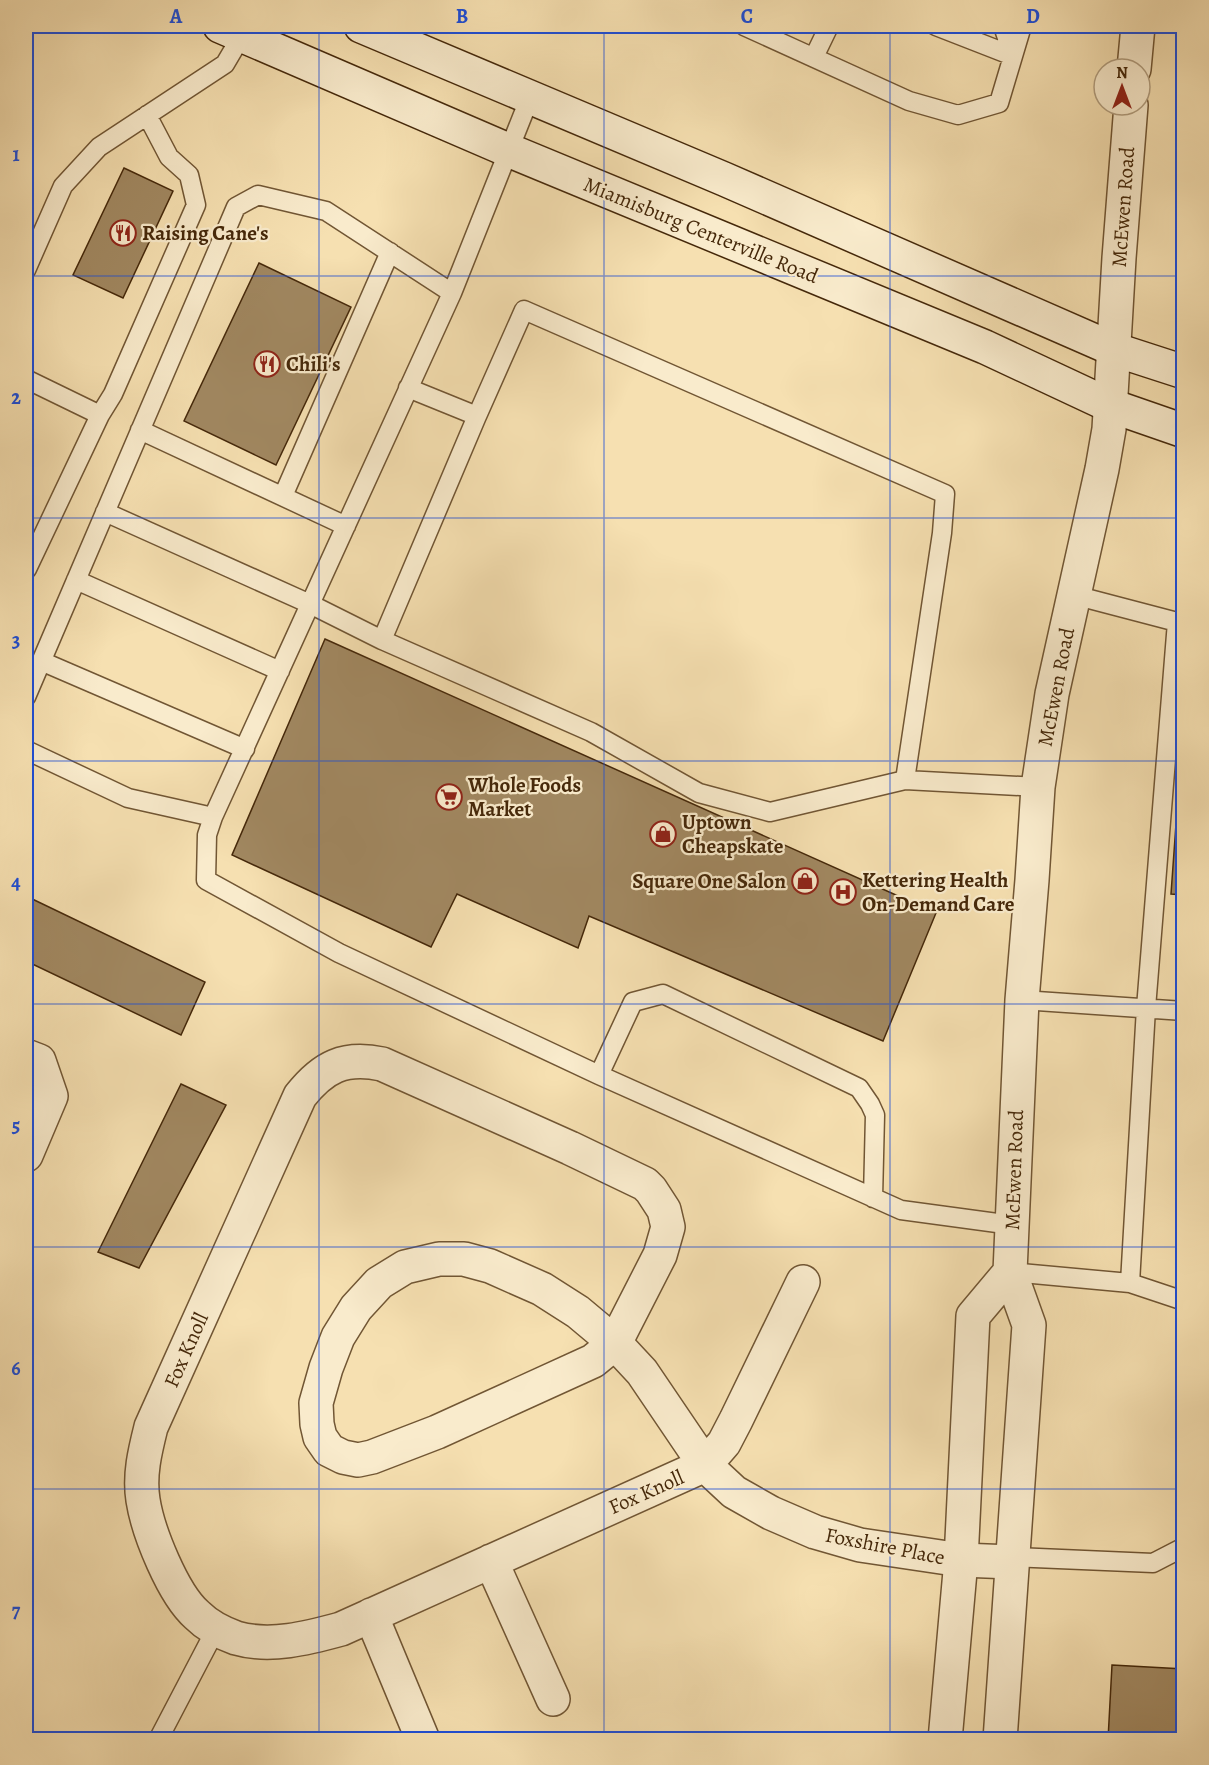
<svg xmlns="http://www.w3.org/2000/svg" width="1209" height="1765" font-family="Alegreya,serif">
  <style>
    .building { fill: #a18861; stroke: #45280a; stroke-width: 1.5 }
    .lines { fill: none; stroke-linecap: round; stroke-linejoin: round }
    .service-casing { stroke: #715634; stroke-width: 21 }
    .minor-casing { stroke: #715634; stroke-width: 36 }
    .tertiary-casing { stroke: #715634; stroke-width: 36 }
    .secondary-casing { stroke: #45280a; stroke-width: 36 }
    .service { stroke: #f9ebcc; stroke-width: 18 }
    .minor { stroke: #f9ebcc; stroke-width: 33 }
    .tertiary { stroke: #f9ebcc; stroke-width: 33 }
    .secondary { stroke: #f9ebcc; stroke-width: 33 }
    .grid { fill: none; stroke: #1d4ed8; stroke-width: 1.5; stroke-opacity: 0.55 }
    .labels { text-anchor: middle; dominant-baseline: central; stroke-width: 4.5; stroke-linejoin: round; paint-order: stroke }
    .street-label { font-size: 21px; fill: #45280a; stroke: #f9ebcc }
    .poi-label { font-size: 21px; font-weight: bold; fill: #45280a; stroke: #f9ebcc; text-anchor: start }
    .neatline { fill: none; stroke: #1d4ed8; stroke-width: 2 }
    .grid-label { font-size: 20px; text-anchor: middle; font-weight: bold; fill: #1d4ed8 }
  </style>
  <rect width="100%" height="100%" fill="#f6e0b1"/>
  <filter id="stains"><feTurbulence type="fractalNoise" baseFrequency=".00333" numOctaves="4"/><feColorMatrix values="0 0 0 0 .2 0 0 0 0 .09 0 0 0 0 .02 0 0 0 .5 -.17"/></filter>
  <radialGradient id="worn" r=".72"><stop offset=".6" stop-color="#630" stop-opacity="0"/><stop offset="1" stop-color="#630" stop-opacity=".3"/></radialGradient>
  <path class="building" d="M124 168 173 191 123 298 73 275Z
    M259 263 351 307 276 465 184 421Z
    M325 639 936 913 883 1041 589 916 578 948 457 894 431 947 232 855Z
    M1184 712V895L1171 894Z
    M26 896 205 982 181 1035 26 961Z
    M181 1084 226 1105 139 1268 98 1252Z
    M1112 1665 1184 1669V1740H1108Z"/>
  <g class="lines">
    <g class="service-casing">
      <path id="service" d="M744 26 909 101 958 115 999 103 1022 26
        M936 26 1013 56
        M1003 26 1013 56
        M814 57 829 26
        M530 97 452 293 213 817 207 835 206 880 339 953 599 1075 901 1210 1012 1225
        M26 270 63 186 99 147 225 64 245 30
        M26 379 100 415 27 569H26
        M408 388 477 416 524 310 945 494 942 533 905 780
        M100 415 113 394 196 205 189 175 169 157 147 115
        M140 430 346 526
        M283 496 390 252
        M105 512 310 604 382 640 591 732 699 793 770 812 905 780 1038 787
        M76 580 280 671
        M382 640 477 416
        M41 661 245 749
        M26 697 236 207 258 195 326 211 452 293
        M26 750 128 798 213 817
        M1022 1000 1184 1011
        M599 1075 633 1002 663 994 859 1088 870 1104 875 1115 873 1198
        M1010 1272 1130 1283 1146 1008 1177 622 1074 595
        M1130 1283 1184 1301
        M1013 1557 1153 1563 1184 1547
        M158 1740 216 1629"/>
    </g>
    <g class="minor-casing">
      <path id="minor" d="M26 1056 39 1061 51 1096 26 1155
        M439 1259H464L490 1266 542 1289 578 1312 615 1343 593 1361 437 1432 372 1457 358 1460 343 1457 329 1450 320 1437 317 1424 316 1403 326 1368 338 1337 356 1308 379 1283 405 1267Z
        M803 1282 736 1420 724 1443 705 1465 341 1629C308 1638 270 1648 236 1638 222 1633 208 1626 197 1615 173 1594 148 1532 143 1500 139 1475 145 1451 151 1427L300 1096C323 1067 344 1056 382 1064L570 1148 645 1184 651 1190 664 1210 668 1227 660 1255 615 1343 642 1372 705 1465 734 1492 771 1513 815 1532 860 1545 961 1560 1012 1562
        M491 1561 553 1699
        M371 1615 423 1740"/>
    </g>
    <g class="tertiary-casing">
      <path id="tertiary" d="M1134 69 1138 26
        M945 1740 961 1560 973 1316 1010 1272
        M1000 1740 1029 1325 1010 1272 1022 1000 1032 880 1038 787 1052 694 1102 469 1109 429 1119 258 1131 105"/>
    </g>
    <g class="secondary-casing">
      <path id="secondary" d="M220 26 508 150 985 347 1109 405 1184 431
        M361 26 724 179 1113 349 1184 372"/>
    </g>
    <use href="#service" class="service"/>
    <use href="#minor" class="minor"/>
    <use href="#tertiary" class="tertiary"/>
    <use href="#secondary" class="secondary"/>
  </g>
  <path class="grid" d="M319 26V1740M604 26V1740M890 26V1740M26 276H1184M26 518H1184M26 761H1184M26 1004H1184M26 1247H1184M26 1489H1184"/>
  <defs>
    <g id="restaurant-ring" transform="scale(1.35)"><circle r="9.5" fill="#f9ebcc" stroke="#8f2418" stroke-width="1.5"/><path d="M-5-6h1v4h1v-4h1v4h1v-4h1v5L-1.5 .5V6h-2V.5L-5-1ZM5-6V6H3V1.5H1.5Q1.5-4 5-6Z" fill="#8f2418"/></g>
    <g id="supermarket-ring" transform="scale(1.35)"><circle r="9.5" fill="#f9ebcc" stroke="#8f2418" stroke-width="1.5"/><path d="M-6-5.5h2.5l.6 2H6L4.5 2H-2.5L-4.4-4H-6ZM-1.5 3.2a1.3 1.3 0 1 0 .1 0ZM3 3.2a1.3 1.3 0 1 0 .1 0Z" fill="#8f2418"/></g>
    <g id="shop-ring" transform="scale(1.35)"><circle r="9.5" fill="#f9ebcc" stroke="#8f2418" stroke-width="1.5"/><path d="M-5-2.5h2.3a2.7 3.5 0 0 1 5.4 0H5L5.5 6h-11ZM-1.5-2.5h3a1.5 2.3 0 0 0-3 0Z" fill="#8f2418"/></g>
    <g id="hospital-ring" transform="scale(1.35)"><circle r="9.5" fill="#f9ebcc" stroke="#8f2418" stroke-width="1.5"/><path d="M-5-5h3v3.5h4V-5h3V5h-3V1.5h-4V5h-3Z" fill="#8f2418"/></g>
  </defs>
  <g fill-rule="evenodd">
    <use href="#restaurant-ring" x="123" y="233"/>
    <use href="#restaurant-ring" x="267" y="364"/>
    <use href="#supermarket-ring" x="449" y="797"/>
    <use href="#shop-ring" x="663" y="834"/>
    <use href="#shop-ring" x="805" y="881"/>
    <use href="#hospital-ring" x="843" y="892"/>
  </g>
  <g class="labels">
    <g class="street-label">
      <text transform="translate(1123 207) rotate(-86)">McEwen Road</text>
      <text transform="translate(701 230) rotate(22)">Miamisburg Centerville Road</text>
      <text transform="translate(1056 687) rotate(-79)">McEwen Road</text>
      <text transform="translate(1014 1170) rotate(-88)">McEwen Road</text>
      <text transform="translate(186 1350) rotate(-66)">Fox Knoll</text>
      <text transform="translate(646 1492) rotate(-24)">Fox Knoll</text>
      <text transform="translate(885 1546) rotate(11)">Foxshire Place</text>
    </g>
    <g class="poi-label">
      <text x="142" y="233">Raising Cane's</text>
      <text x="286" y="364">Chili's</text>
      <text x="468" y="785">Whole Foods<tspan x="468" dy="24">Market</tspan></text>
      <text x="682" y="822">Uptown<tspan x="682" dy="24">Cheapskate</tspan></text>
      <text x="862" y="880">Kettering Health<tspan x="862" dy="24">On-Demand Care</tspan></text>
      <text x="786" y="881" text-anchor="end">Square One Salon</text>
    </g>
  </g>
  <rect width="1209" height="1765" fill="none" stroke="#f6e0b1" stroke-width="66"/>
  <g transform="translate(1122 87)"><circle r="28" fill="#f9ebcc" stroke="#b19d7e" stroke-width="1.5"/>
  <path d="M0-4.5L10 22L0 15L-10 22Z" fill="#8f2418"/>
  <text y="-9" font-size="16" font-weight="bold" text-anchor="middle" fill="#45280a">N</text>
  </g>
  <rect x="33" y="33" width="1143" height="1699" class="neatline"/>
  <g class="grid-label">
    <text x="176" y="23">A</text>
    <text x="462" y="23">B</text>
    <text x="747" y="23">C</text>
    <text x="1033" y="23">D</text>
    <text x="16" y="161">1</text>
    <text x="16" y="404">2</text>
    <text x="16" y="647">3</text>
    <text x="16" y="889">4</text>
    <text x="16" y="1132">5</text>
    <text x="16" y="1375">6</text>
    <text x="16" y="1617">7</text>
  </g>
  <rect width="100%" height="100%" filter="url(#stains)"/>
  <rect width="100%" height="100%" fill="url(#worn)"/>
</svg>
